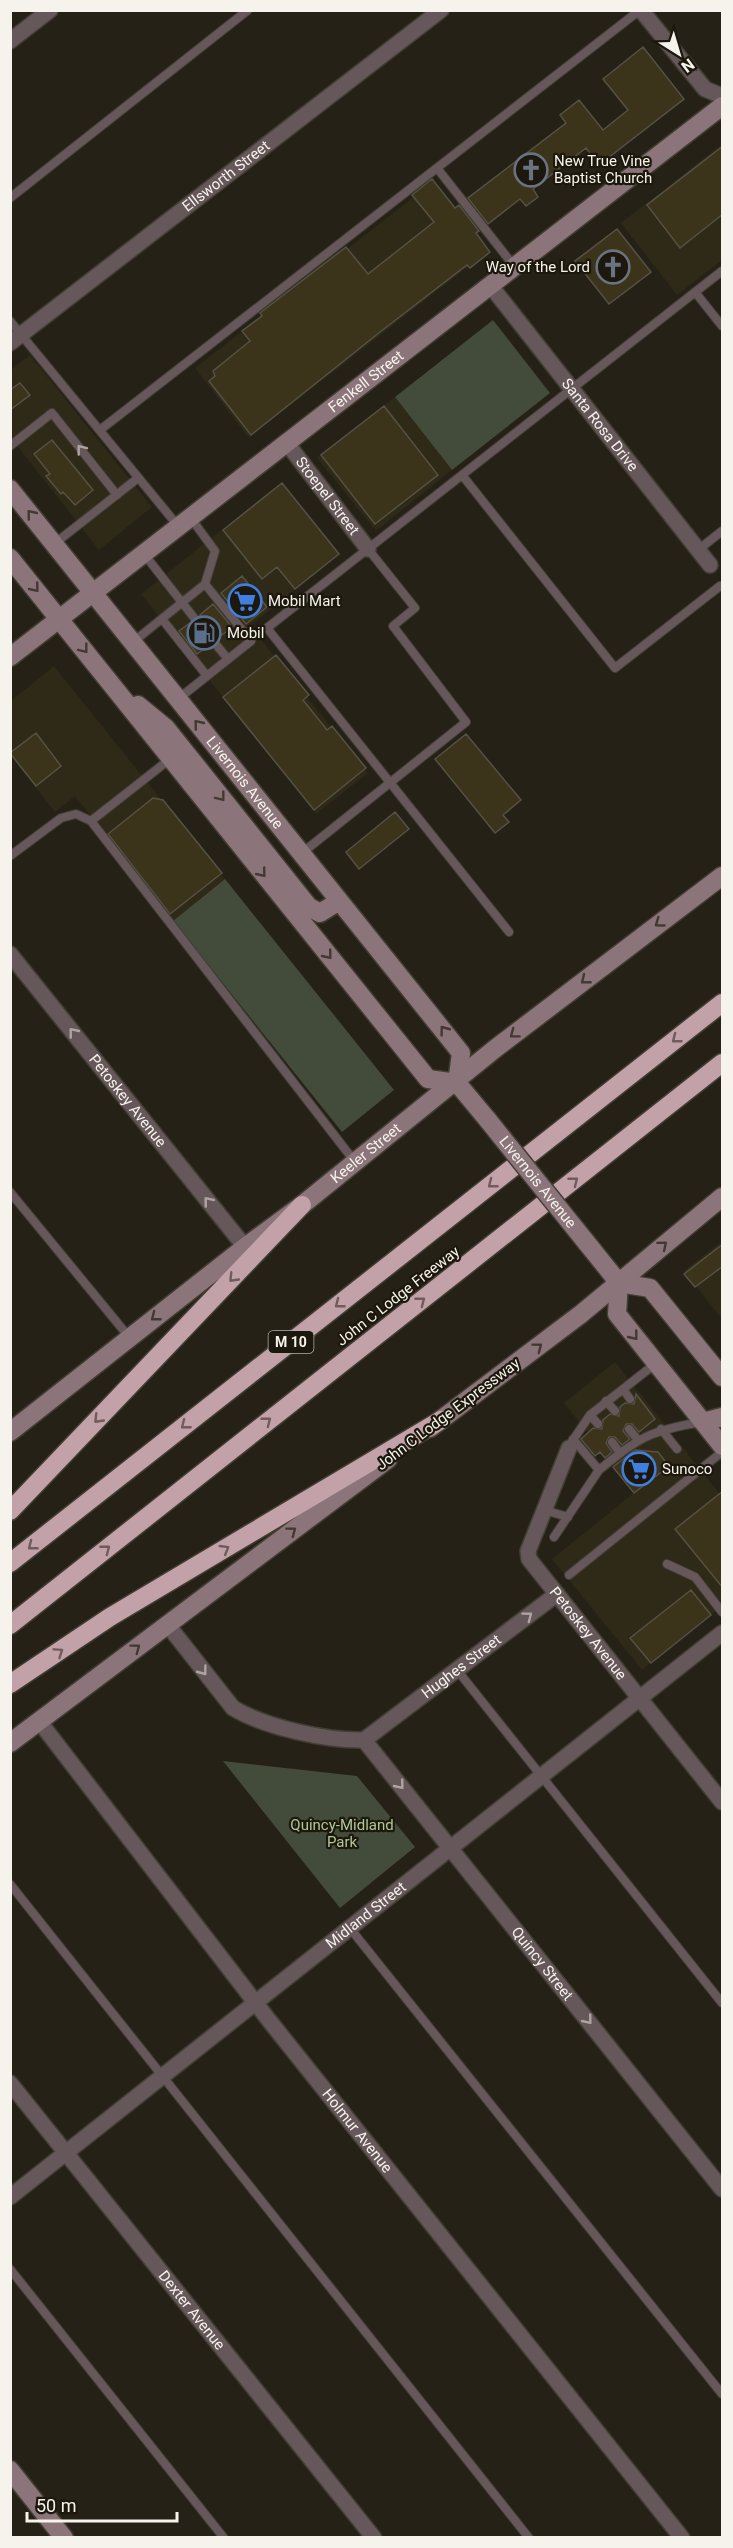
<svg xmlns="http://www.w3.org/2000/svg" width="733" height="2548" font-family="Roboto,sans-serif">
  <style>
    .built { fill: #2f2917 }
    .green { fill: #434c3b }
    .building { fill: #3b331a; stroke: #555145; stroke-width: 1.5 }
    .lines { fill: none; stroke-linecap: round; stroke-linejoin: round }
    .lane-casing { stroke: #423e34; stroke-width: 10 }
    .street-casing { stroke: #423e34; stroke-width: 18 }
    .secondary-casing { stroke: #423e34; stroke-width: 21 }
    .highway-casing { stroke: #423e34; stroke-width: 21 }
    .lane { stroke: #65575a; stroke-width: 8 }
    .street { stroke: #65575a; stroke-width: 15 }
    .secondary { stroke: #8b757a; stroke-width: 18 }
    .highway { stroke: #c3a1a9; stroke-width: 18 }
    .secondary-bridge-casing { stroke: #423e34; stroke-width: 21; stroke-linecap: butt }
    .secondary-bridge { stroke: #8b757a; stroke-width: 18 }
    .oneway { stroke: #ada5a2 }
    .oneway2 { stroke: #433933 }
    .oneway3 { stroke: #705c5b }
    .labels { text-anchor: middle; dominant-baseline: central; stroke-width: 4.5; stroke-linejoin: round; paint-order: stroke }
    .shield { fill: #1c180d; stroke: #b4b1a8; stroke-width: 1.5 }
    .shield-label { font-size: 14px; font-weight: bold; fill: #f5f3eb }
    .poi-label { font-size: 15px; fill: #f5f3eb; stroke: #1c180d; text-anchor: start }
    .street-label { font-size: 15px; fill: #f5f3eb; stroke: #1c180d }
    .park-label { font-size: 15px; fill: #afc898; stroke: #1c180d }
  </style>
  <rect width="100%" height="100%" fill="#252116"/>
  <path class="built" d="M722 144V260L677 295 621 223Z
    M434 181 489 250 249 438 195 368Z
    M30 355 152 507 99 550 11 438V370Z
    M395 397 452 470 376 531 317 458Z
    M282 482 340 554 250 626 368 773 316 814 141 594Z
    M54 666 225 879 173 921 75 796 55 812 11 757V701Z
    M722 1241V1319L684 1271Z
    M615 1362 722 1497V1606L642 1670 552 1559 635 1492 564 1403Z"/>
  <path class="green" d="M493 320 550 393 452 470 395 397Z
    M225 879 394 1090 342 1132 173 921Z
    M223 1761 357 1776 415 1847 340 1908Z"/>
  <path class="building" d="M643 47 684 99 599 165 586 148 533 189 538 197 526 206 520 199 488 224 468 198 566 123 560 115 579 100 603 130 628 110 603 79Z
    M723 146V214L680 248 647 205Z
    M432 179 455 208 459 205 479 231 476 233 490 252 470 268 467 265 380 332 251 435 209 381 215 376 213 371 250 341 242 331 262 316 260 313 346 247 368 274 434 222 412 195Z
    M617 229 651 272 609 304 575 261Z
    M20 383 30 395 10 410V390Z
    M384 406 438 475 375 524 321 455Z
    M52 440 93 490 75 505 63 492 61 494 46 476 50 474 34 454Z
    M282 483 339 554 295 589 277 567 262 579 223 530Z
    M242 576 267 607 246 624 221 593Z
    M213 604 232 627 218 638 210 636 209 645 197 654 179 631 190 623H199L200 615Z
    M276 655 309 695 303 700 327 730 332 726 366 768 314 810 223 697Z
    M36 733 61 766 36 786 10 753Z
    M466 734 521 800 503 815 509 822 495 833 435 759Z
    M153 798 163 800 222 873 170 914 108 834Z
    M395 812 409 829 359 869 346 852Z
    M723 1244V1266L695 1287 684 1274Z
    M636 1394 655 1419 639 1432 632 1424H626L623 1431 630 1439 622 1445 615 1437H609L606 1443 612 1452 605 1458 600 1452 595 1456 581 1439 593 1428 602 1429 603 1420 610 1414 619 1416 620 1407 625 1403 634 1404Z
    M635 1450 658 1452 669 1466 634 1493 613 1467Z
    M723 1491V1588L675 1529Z
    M691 1590 711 1615 651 1663 630 1638Z"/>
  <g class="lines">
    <g class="lane-casing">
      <path id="lane" d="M437 168 514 266
        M10 198 248 10
        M695 292 722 326
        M10 321 178 526
        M100 430 640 10
        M10 446 52 413 117 495
        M462 475 615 668 720 586
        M190 517 215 551 205 584
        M54 544 138 478
        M698 550 722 531
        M144 554 195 619
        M162 619 207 676
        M213 641 228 659
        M133 642 205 584 251 641 178 699
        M91 821 170 759
        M302 853 466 722 393 626 415 608 368 549
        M10 856 61 818 76 814 91 821 355 1162
        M509 932 267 628 722 271
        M10 1192 129 1337
        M623 1389 630 1399
        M606 1401 615 1411
        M590 1415 598 1424
        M629 1429 638 1440
        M661 1429 677 1449
        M573 1439 599 1470C640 1437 649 1431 701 1422
        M612 1442 620 1453
        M571 1443 590 1415 655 1364
        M544 1510 568 1517
        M554 1537 599 1470
        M667 1564 695 1577 722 1612
        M569 1575 722 1452
        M457 1670 722 2003
        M10 1884 529 2538
        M349 1927 722 2394
        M10 2269 224 2538"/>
    </g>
    <g class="street-casing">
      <g id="street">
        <path d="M641 10 705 89 722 96"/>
        <path d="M10 41 50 10"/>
        <path id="s1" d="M490 285 710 565"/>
        <path id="s2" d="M10 343 441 10"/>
        <path id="s3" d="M286 442 368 549"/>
        <path id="s4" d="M10 954 245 1247"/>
        <path id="s5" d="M569 1448 528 1551 529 1559 722 1802"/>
        <path d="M167 1624 233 1708C265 1727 326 1741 364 1740"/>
        <path id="s6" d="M39 1721 268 2019 682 2538"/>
        <path id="s7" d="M364 1740 722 2189"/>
        <path id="s8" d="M364 1740 557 1594"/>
        <path id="s9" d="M10 2083 374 2538"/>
        <path id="s10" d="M10 2197 722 1633"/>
      </g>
    </g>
    <g class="secondary-casing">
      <g id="secondary">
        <path id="s11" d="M10 489 461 1053 457 1083"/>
        <path d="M10 558 428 1079 457 1083 487 1119"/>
        <path id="s12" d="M10 657 722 106"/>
        <path d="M138 705 166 728 309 907 320 913 339 901"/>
        <path d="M586 1242 619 1283 617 1314 722 1446"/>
        <path d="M619 1283 650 1288 722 1377"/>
        <path d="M703 1422 722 1417"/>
        <path d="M430 1428 581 1314 722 1197"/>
        <path id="s13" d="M10 1432 245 1247 302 1205 496 1048 722 876"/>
        <path d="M10 1743 388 1459"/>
        <path d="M10 2470 64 2538"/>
      </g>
    </g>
    <g class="highway-casing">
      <path id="highway" d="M10 1511 302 1205
        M10 1563 722 1003
        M10 1625 722 1063
        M10 1684 110 1617 441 1420"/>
    </g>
    <use href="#lane" class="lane"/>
    <use href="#street" class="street"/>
    <use href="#secondary" class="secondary"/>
    <use href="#highway" class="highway"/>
    <g class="secondary-bridge-casing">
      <g id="secondary-bridge">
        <path id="s14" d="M487 1119 586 1242"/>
      </g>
    </g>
    <use href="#secondary-bridge" class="secondary-bridge"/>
  </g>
  <defs><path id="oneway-chevron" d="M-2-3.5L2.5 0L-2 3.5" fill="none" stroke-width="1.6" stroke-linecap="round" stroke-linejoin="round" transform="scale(1.5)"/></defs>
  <g class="oneway">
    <use href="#oneway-chevron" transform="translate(81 449) rotate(-128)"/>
    <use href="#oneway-chevron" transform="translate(73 1032) rotate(-129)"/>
    <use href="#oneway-chevron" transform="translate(208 1201) rotate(-129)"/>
    <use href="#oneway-chevron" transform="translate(528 1616) rotate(-37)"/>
    <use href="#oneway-chevron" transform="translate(203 1671) rotate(53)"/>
    <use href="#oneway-chevron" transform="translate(400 1785) rotate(51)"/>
    <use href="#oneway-chevron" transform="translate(588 2020) rotate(51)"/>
  </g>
  <g class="oneway2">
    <use href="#oneway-chevron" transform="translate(31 514) rotate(-129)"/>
    <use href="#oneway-chevron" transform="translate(35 588) rotate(51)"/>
    <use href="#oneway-chevron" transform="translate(84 649) rotate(52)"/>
    <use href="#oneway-chevron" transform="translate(198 724) rotate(-129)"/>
    <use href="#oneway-chevron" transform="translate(221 797) rotate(52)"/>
    <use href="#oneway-chevron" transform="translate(262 873) rotate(51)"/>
    <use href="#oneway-chevron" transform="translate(659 923) rotate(144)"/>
    <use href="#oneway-chevron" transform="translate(328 955) rotate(51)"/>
    <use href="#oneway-chevron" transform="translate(585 980) rotate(141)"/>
    <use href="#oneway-chevron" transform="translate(444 1030) rotate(-127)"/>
    <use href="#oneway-chevron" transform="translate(514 1034) rotate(143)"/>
    <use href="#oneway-chevron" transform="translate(663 1245) rotate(-40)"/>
    <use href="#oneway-chevron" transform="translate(155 1317) rotate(142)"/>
    <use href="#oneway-chevron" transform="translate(634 1336) rotate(51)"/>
    <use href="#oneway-chevron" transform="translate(538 1347) rotate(-37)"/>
    <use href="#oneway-chevron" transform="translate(292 1531) rotate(-37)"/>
    <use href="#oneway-chevron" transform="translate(136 1648) rotate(-37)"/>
  </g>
  <g class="oneway3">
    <use href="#oneway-chevron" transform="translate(676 1039) rotate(142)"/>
    <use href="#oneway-chevron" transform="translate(574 1181) rotate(-38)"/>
    <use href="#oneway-chevron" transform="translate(492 1184) rotate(142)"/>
    <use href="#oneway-chevron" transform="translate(233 1278) rotate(134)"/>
    <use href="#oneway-chevron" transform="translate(421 1301) rotate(-38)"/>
    <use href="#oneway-chevron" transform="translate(339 1304) rotate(142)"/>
    <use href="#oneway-chevron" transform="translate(98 1419) rotate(134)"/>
    <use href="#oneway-chevron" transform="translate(267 1421) rotate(-38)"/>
    <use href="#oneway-chevron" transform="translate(185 1425) rotate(142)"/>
    <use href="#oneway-chevron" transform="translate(32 1546) rotate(142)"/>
    <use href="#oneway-chevron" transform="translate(106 1549) rotate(-38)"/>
    <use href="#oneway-chevron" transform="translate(225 1549) rotate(-31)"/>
    <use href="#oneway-chevron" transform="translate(59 1652) rotate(-34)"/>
  </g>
  <defs>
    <g id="church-ring" transform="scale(1.725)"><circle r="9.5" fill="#1c180d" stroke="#6b7280" stroke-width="1.5"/><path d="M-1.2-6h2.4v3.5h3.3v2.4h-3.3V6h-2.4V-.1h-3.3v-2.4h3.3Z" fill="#6b7280"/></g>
    <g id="supermarket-ring" transform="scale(1.725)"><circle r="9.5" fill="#1c180d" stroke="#3f7fe0" stroke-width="1.5"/><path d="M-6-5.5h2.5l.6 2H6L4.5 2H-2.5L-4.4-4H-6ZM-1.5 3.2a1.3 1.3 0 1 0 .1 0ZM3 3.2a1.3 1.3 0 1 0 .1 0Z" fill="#3f7fe0"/></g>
    <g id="fuel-ring" transform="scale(1.725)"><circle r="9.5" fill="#1c180d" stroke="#5c6f8a" stroke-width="1.5"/><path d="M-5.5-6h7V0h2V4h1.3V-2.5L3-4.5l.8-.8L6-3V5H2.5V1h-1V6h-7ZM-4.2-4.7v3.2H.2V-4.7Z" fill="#5c6f8a"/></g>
  </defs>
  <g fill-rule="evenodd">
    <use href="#church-ring" x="531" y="170"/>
    <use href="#church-ring" x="613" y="267"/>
    <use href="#supermarket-ring" x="245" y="601"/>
    <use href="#fuel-ring" x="204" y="633"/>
    <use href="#supermarket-ring" x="639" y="1469"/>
  </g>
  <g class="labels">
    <rect class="shield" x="268.5" y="1331" width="45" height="22" rx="4.5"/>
    <g class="shield-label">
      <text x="291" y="1342">M 10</text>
    </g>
    <g class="poi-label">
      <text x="554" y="161">New True Vine<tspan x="554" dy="17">Baptist Church</tspan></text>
      <text x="590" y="267" text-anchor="end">Way of the Lord</text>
      <text x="268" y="601">Mobil Mart</text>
      <text x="227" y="633">Mobil</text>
      <text x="662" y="1469">Sunoco</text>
    </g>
    <g class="street-label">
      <text stroke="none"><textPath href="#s2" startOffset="273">Ellsworth Street</textPath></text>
      <text stroke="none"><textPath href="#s12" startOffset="450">Fenkell Street</textPath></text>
      <text stroke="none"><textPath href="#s1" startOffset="178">Santa Rosa Drive</textPath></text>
      <text stroke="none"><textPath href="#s3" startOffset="68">Stoepel Street</textPath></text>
      <text stroke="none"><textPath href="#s11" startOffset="376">Livernois Avenue</textPath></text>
      <text stroke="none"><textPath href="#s4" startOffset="188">Petoskey Avenue</textPath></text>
      <text stroke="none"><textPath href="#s13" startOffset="452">Keeler Street</textPath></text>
      <text stroke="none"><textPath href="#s14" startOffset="81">Livernois Avenue</textPath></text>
      <text transform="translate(398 1296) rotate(-38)">John C Lodge Freeway</text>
      <text transform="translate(448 1414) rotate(-37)">John C Lodge Expressway</text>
      <text stroke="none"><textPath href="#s5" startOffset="214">Petoskey Avenue</textPath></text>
      <text stroke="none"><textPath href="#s8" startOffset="122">Hughes Street</textPath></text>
      <text stroke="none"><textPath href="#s10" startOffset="454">Midland Street</textPath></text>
      <text stroke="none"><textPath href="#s7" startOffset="286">Quincy Street</textPath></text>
      <text stroke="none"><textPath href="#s6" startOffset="519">Holmur Avenue</textPath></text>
      <text stroke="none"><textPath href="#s9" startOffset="291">Dexter Avenue</textPath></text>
    </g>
    <g class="park-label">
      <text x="342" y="1825">Quincy-Midland<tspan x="342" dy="17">Park</tspan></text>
    </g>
  </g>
  <rect width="733" height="2548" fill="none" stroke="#f5f3eb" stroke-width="24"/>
  <g transform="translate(679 54) rotate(143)" stroke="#1c180d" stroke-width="4.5" paint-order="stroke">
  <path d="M0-4.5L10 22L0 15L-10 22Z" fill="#f5f3eb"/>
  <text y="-9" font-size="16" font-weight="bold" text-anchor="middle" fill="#f5f3eb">N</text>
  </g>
  <path d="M27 2512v9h150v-9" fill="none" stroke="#f5f3eb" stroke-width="3"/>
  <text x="36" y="2512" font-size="18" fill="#f5f3eb" stroke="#1c180d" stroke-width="4.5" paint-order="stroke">50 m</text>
</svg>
